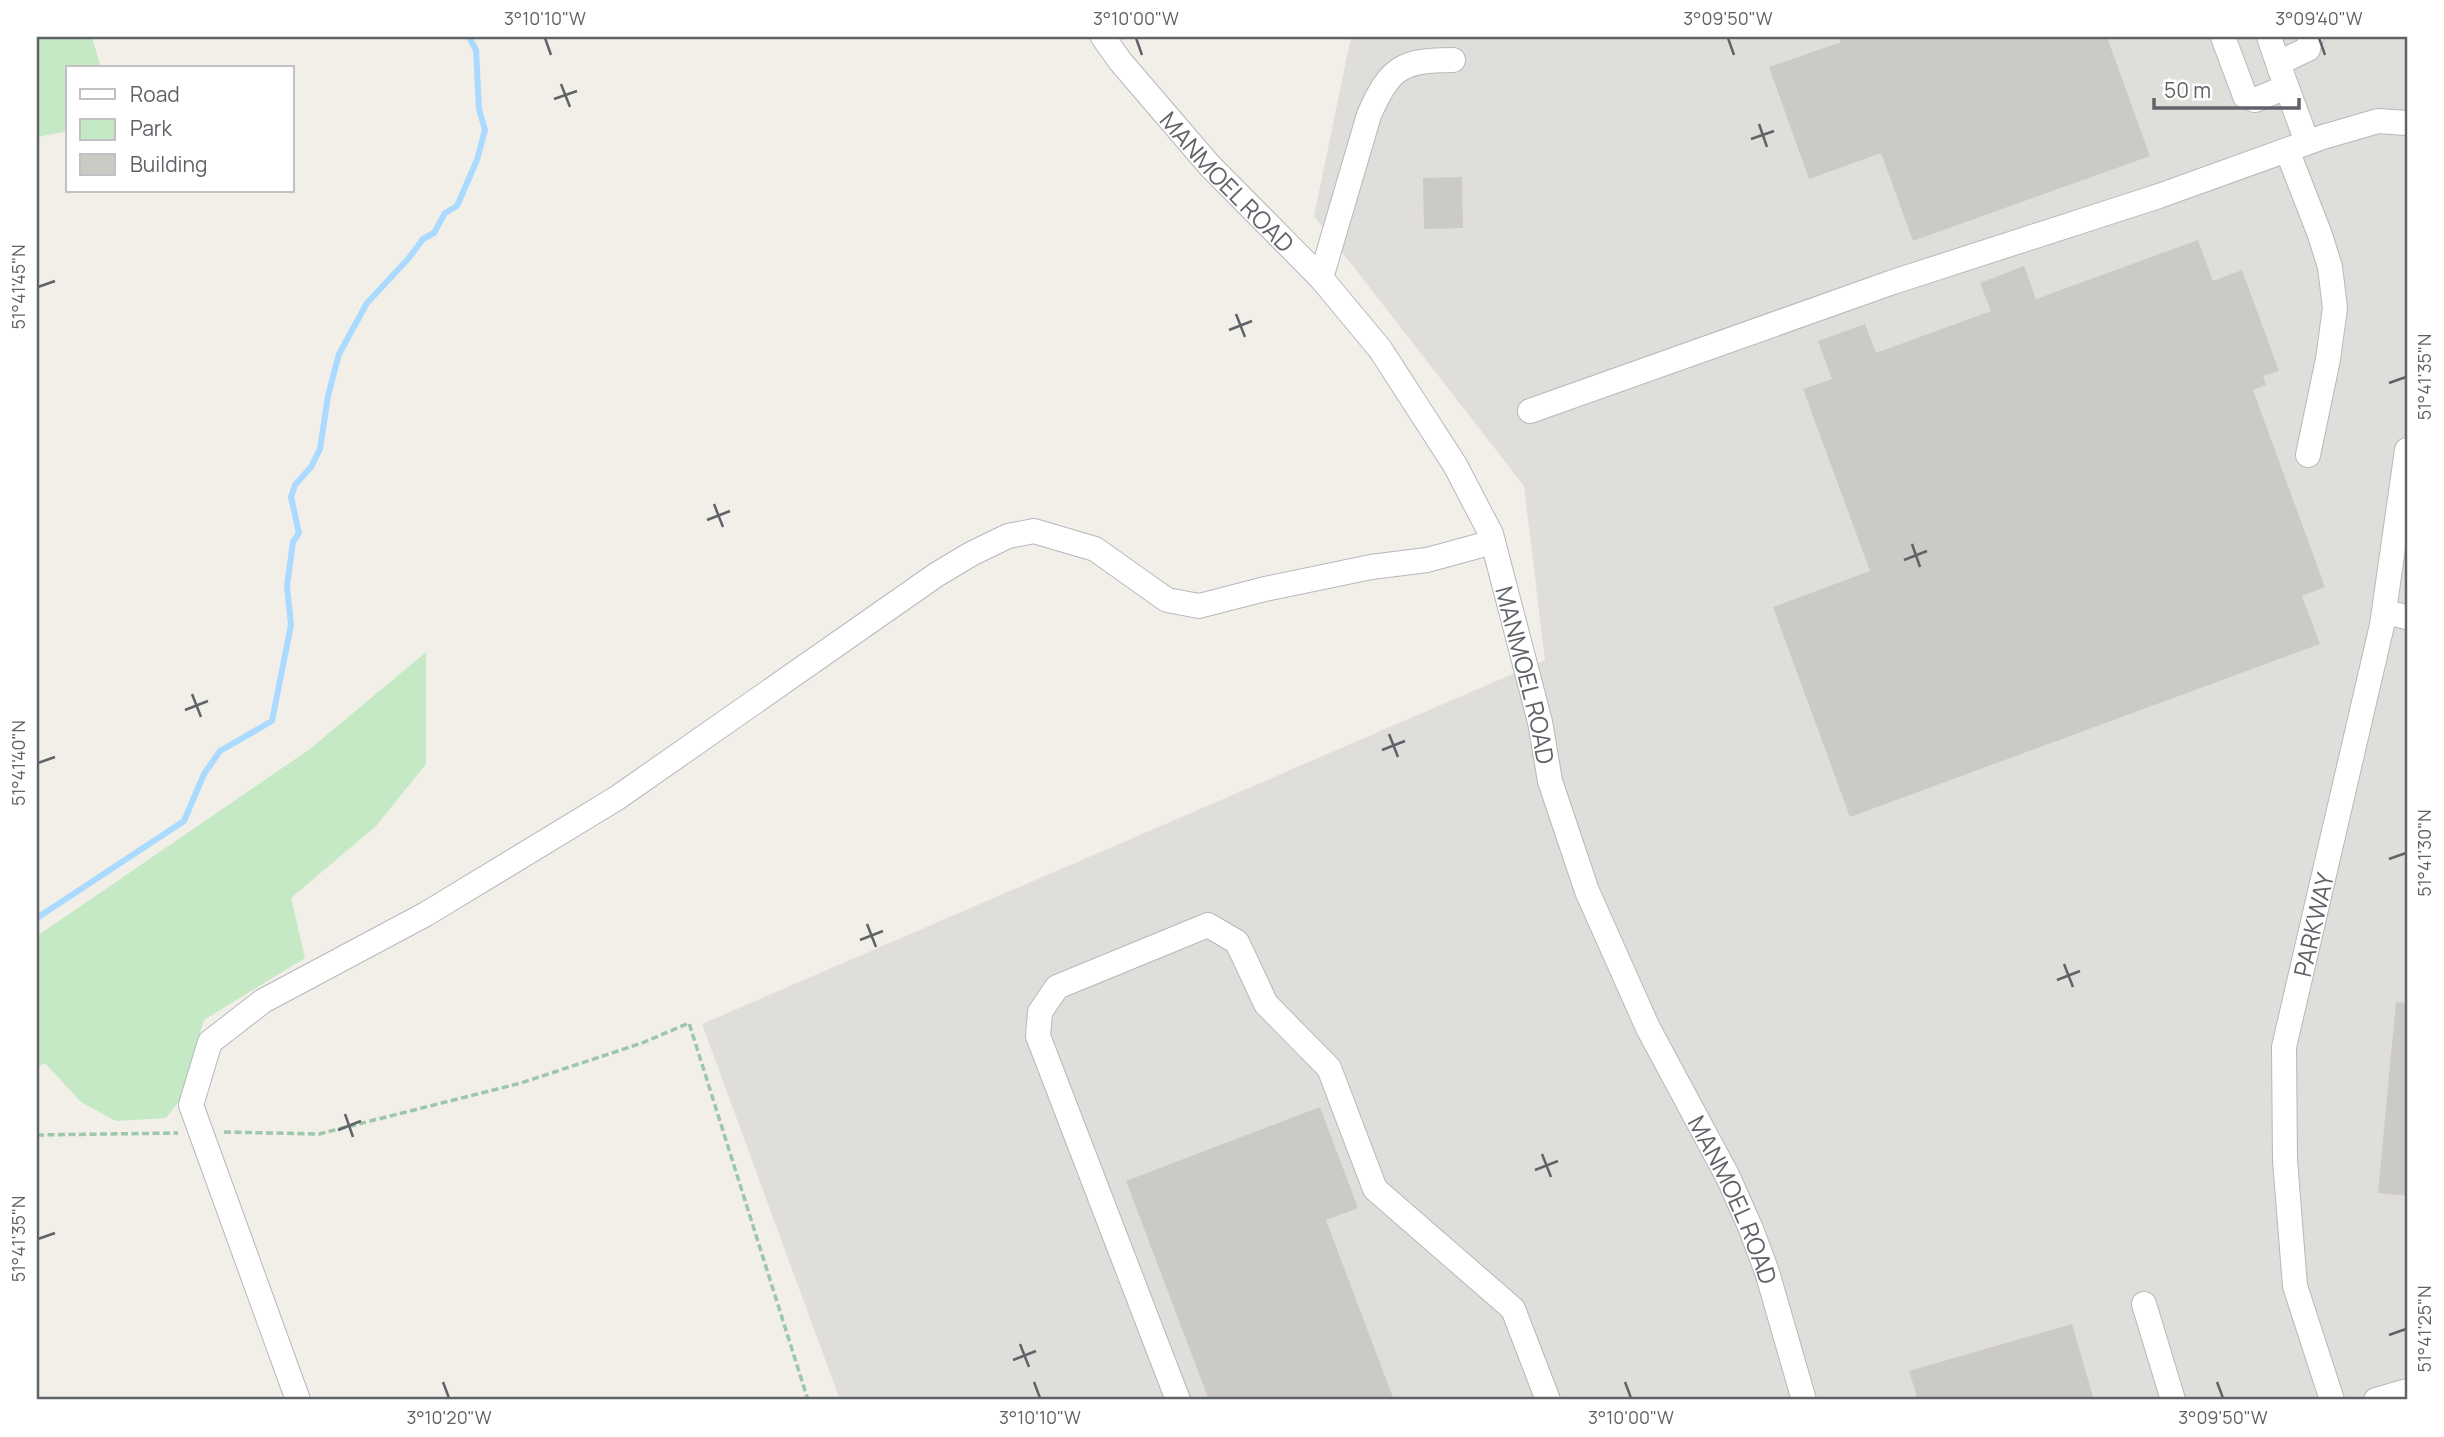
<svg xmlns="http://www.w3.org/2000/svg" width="2444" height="1437" font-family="Manrope,sans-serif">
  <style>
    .industrial { fill: #e0deda }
    .green { fill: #c5e8c5 }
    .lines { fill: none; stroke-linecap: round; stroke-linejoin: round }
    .stream { stroke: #aadaff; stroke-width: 6 }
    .building { fill: #cccac5 }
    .minor-casing { stroke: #b5b8bc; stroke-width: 26 }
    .path { stroke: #9cc7a9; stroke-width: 3.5; stroke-dasharray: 7 3.5; stroke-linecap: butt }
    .minor { stroke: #fff; stroke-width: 24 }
    .ticks { fill: none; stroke: #5f6368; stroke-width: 2.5 }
    .labels { text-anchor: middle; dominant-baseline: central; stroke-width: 5; stroke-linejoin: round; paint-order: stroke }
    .street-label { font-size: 24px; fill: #5f6368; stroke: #fff }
    .neatline { fill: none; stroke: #5f6368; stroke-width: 2.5 }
    .ticks-label { font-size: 18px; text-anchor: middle; fill: #5f6368 }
  </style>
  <rect width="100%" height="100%" fill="#f1efe8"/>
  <path class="industrial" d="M1351 37H2407V1400H840L702 1024 1545 660 1524 486 1314 216Z"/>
  <path class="green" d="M37 37H92L101 68H68V131L37 137Z
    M426 652V764L376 826 291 898 305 958 204 1020 180 1100 166 1118 116 1121 81 1102 45 1063 37 1068V936L310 749Z"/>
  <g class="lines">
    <path class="stream" d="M37 918 184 821 204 774 220 751 272 721 291 625 287 586 293 542 299 533 291 497 295 485 311 467 320 449 328 396 339 354 367 303 408 259 423 239 434 233 445 213 457 206 477 160 485 130 479 109 476 50 469 37"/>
  </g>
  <path class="building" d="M1839 37H2107L2150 156 1913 241 1881 153 1809 179 1769 67 1841 42Z
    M1462 177 1463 228 1424 229 1423 178Z
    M2198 240 2213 281 2242 270 2279 371 2263 376 2266 385 2253 390 2325 587 2302 596 2320 644 1850 817 1773 607 1870 571 1803 389 1832 379 1818 341 1865 324 1876 353 1991 311 1980 283 2024 266 2036 299Z
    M2396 1002 2407 1003V1196L2378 1193Z
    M1320 1107 1358 1208 1326 1220 1394 1400H1209L1126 1181Z
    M2072 1324 2094 1400H1918L1909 1371Z"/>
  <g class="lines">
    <g class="minor-casing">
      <g id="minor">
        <path id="s1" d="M1103 37 1120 61 1210 166 1321 278 1380 349 1455 465 1491 534 1540 722 1550 781 1587 891 1648 1028 1728 1177 1751 1229 1767 1272 1804 1400"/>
        <path d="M2223 37 2245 96 2255 100 2286 87"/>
        <path d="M2269 37 2280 69"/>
        <path d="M2307 142 2280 69 2285 60 2308 49 2311 37"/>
        <path d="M2287 150 2320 235 2330 267 2335 308 2328 359 2308 455"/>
        <path d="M1321 278 1369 115C1390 67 1402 60 1453 60"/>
        <path d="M1530 411 1893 282 2159 196 2323 137 2378 121 2407 123"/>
        <path d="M2384 612 2407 617"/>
        <path d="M2144 1304 2173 1400"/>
        <path d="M298 1400 191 1105 210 1042 263 1001 426 914 617 798 936 575 971 554 1008 536 1034 531 1095 549 1167 600 1199 606 1265 589 1371 567 1427 560 1493 542"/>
        <path d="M1178 1400 1038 1036 1040 1012 1057 987 1208 925 1237 942 1266 1004 1329 1068 1375 1189 1513 1309 1548 1400"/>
        <path id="s2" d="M2332 1400 2295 1286 2285 1160 2284 1047 2382 625 2407 450"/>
        <path d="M2376 1400 2407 1391"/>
      </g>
    </g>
    <path class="path" d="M224 1132 319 1134 521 1083 642 1043 689 1023 808 1400
      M37 1135 178 1133"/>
    <use href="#minor" class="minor"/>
  </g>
  <path class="ticks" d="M545 38 551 55M1136 38 1142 55M1728 38 1734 55M2319 38 2325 55M561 84 570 107M554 99 577 91M1759 124 1767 147M1751 139 1774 131M38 287 55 281M1236 314 1245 337M1229 330 1252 321M2389 383 2406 377M714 504 723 527M707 520 730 511M1912 544 1920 567M1904 560 1927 551M192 694 201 717M185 710 208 701M1389 734 1398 757M1382 750 1405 741M38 763 55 757M2389 859 2406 853M867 924 876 947M860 940 883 931M2064 964 2073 987M2057 980 2080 971M345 1114 353 1137M338 1130 361 1121M1542 1154 1551 1177M1535 1170 1558 1161M38 1239 55 1233M2389 1335 2406 1329M1020 1344 1029 1367M1013 1360 1036 1351M443 1382 449 1398M1034 1382 1040 1398M1625 1382 1631 1398M2217 1382 2223 1398"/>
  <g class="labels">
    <g class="street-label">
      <text stroke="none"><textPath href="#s1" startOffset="191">MANMOEL ROAD</textPath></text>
      <text stroke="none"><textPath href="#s1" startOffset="779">MANMOEL ROAD</textPath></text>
      <text stroke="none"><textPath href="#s2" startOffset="485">PARKWAY</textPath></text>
      <text stroke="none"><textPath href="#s1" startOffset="1346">MANMOEL ROAD</textPath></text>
    </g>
  </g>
  <rect width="2444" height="1437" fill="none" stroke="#ffffff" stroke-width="77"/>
  <rect x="66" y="66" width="228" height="126" fill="#ffffff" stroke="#bfc1c3" stroke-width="2"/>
  <rect x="80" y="89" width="35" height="10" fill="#ffffff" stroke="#bfc1c3" stroke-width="2"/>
  <text x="130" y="102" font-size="21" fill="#5f6368">Road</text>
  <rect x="80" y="119" width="35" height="21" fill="#c5e8c5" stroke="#bfc1c3" stroke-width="2"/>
  <text x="130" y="136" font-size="21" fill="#5f6368">Park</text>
  <rect x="80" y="154" width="35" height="21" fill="#cccac5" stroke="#bfc1c3" stroke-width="2"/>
  <text x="130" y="172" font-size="21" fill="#5f6368">Building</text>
  <path d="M2154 98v10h145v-10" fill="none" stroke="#5f6368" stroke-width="3.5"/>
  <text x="2164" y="98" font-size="21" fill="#5f6368" stroke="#ffffff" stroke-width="5" paint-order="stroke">50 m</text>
  <rect x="38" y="38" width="2368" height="1360" class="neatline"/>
  <g class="ticks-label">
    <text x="545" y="25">3°10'10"W</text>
    <text x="1136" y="25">3°10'00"W</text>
    <text x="1728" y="25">3°09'50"W</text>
    <text x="2319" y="25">3°09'40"W</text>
    <text transform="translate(19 287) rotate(-90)" y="6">51°41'45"N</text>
    <text transform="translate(2425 377) rotate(-90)" y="6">51°41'35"N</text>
    <text transform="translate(19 763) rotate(-90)" y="6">51°41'40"N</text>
    <text transform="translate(2425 853) rotate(-90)" y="6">51°41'30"N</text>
    <text transform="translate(19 1239) rotate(-90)" y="6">51°41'35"N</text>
    <text transform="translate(2425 1329) rotate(-90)" y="6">51°41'25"N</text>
    <text x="449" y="1424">3°10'20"W</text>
    <text x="1040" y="1424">3°10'10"W</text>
    <text x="1631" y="1424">3°10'00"W</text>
    <text x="2223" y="1424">3°09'50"W</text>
  </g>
</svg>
